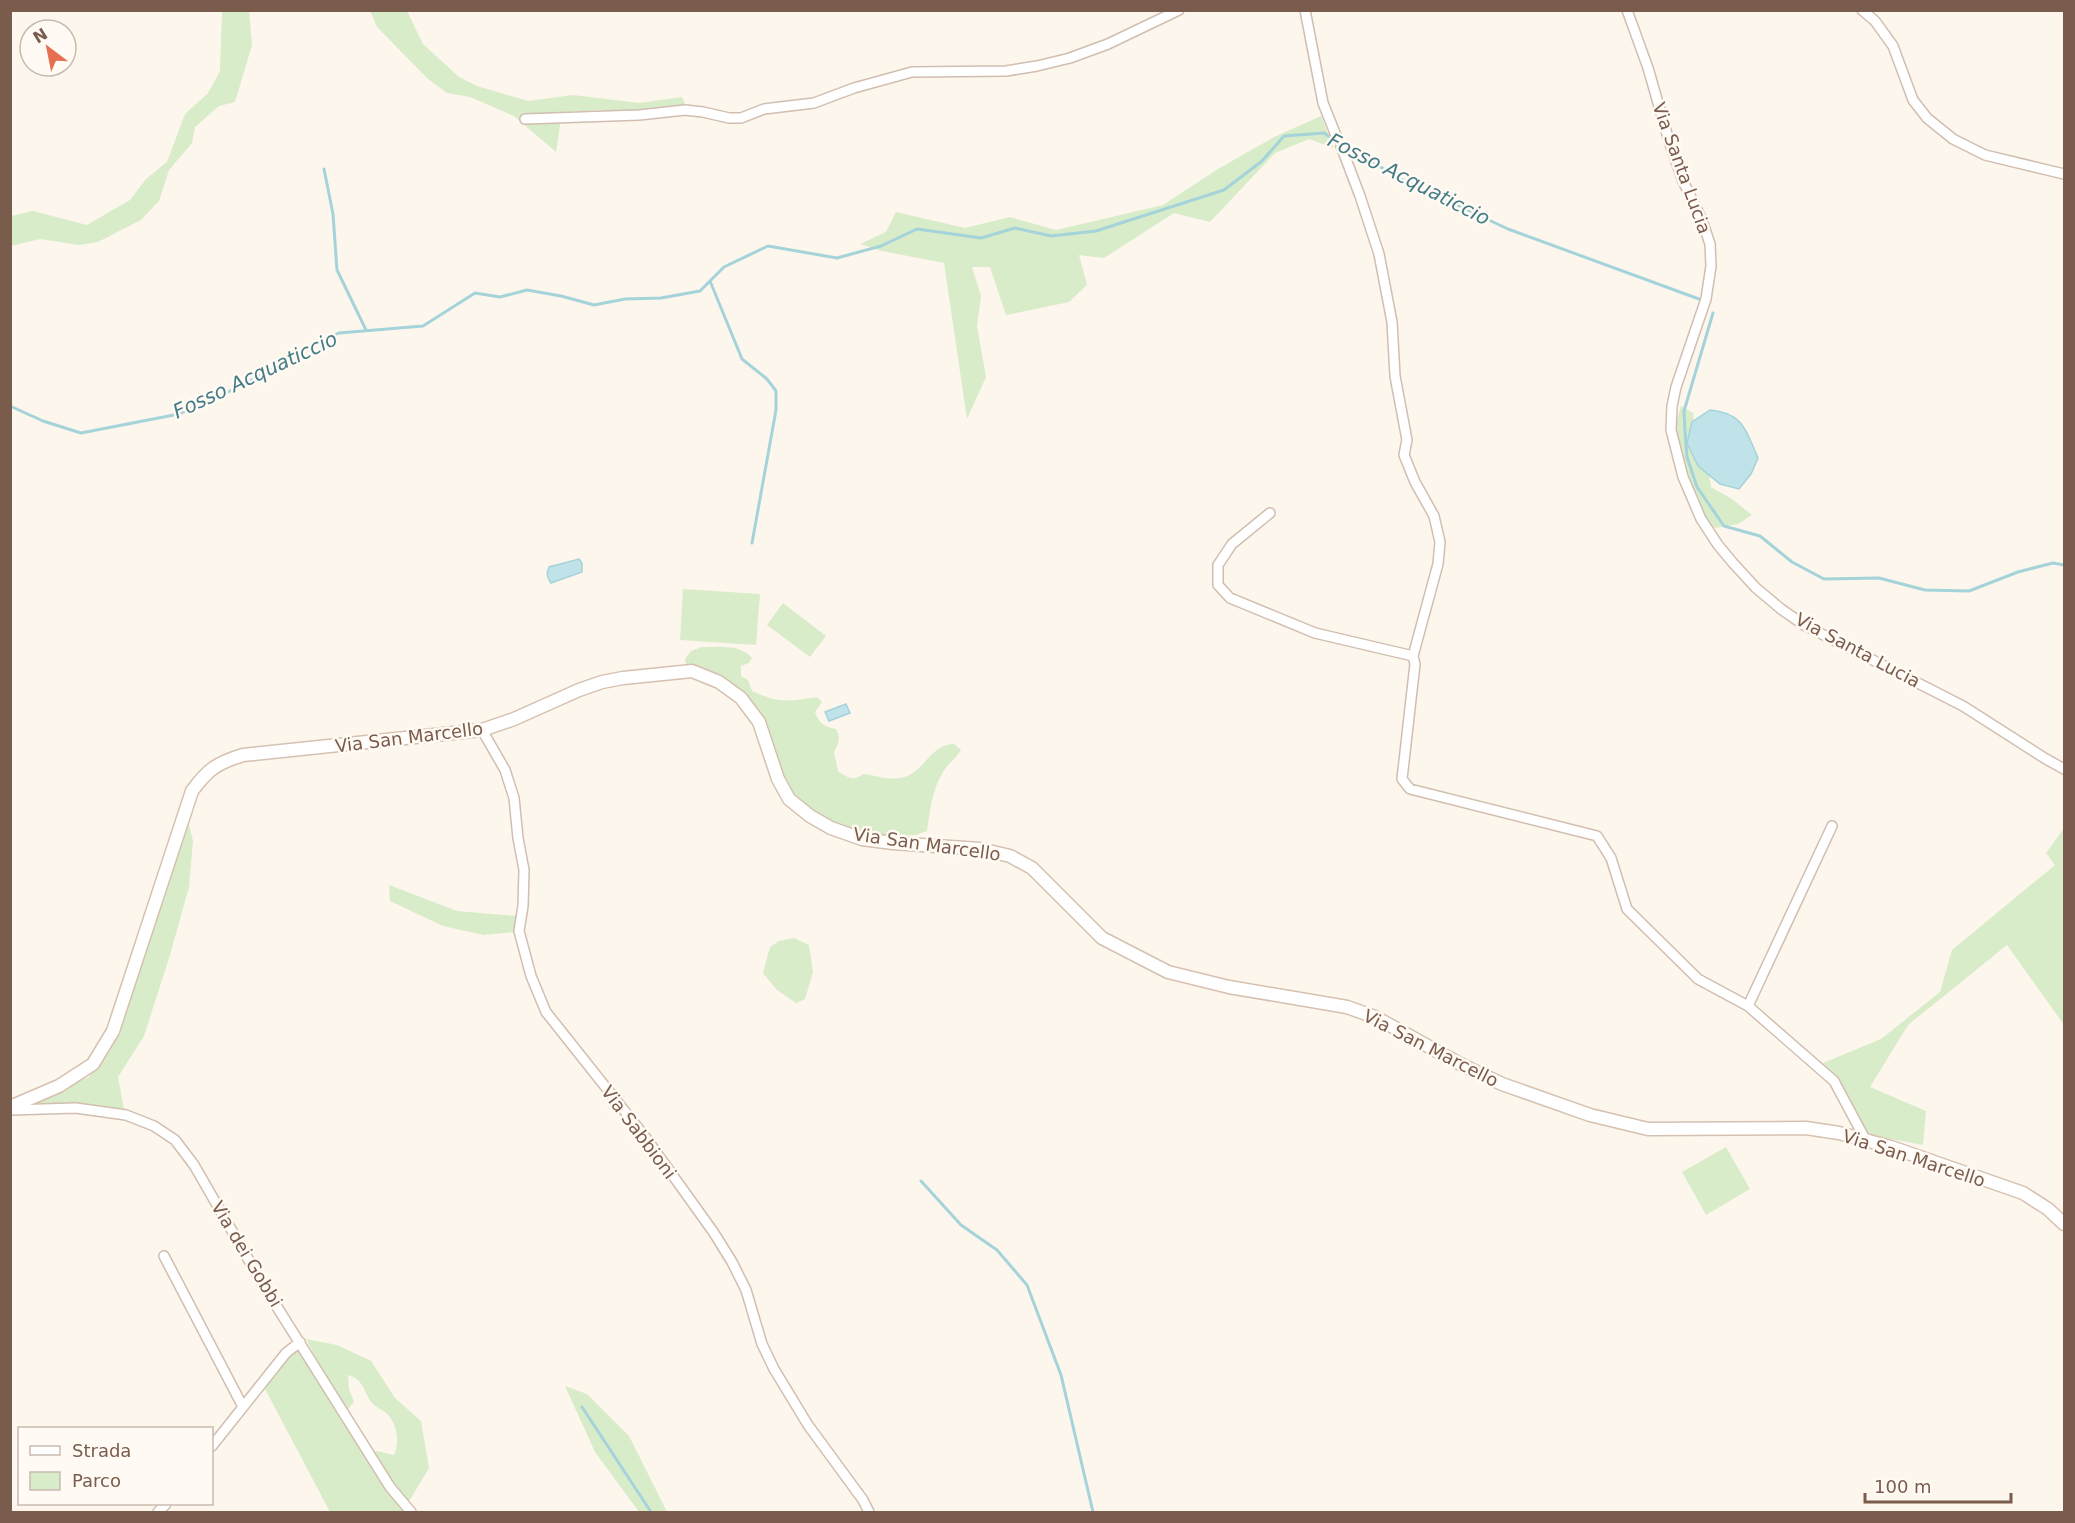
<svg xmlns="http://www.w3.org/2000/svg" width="2075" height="1523" font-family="'DejaVu Sans',sans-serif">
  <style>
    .green { fill: #d8ecc9 }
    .water { fill: #bfe3e8; stroke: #a5d3da; stroke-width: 1.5 }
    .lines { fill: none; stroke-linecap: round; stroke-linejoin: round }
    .stream { stroke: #a5d3da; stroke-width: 3 }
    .minor-casing { stroke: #d1beb0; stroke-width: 12 }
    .secondary-casing { stroke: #d6c0b0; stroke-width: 15 }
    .minor { stroke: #fff; stroke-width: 9 }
    .secondary { stroke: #fff; stroke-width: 12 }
    .labels { text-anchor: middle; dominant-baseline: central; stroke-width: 5; stroke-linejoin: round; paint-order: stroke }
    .street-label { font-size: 18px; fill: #7a5c4d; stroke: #fffaf3 }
    .water-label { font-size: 20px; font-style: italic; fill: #437c86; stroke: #fffaf3 }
  </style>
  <rect width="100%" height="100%" fill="#fdf6ec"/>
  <path class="green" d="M222 11H249L252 45 235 102 219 106 195 127 192 143 169 170 159 201 141 220 98 242 79 245 40 239 11 246V216L33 211 87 225 130 200 146 179 167 162 185 114 208 93 220 71Z
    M370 11H407L423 44 459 77 477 86 528 101 573 95 639 103 682 97 686 106 631 113 605 110 562 112 556 152 514 116 470 97 447 93 428 79 377 27Z
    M1321 116 1334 148 1309 139 1275 153 1210 222 1174 213 1104 258 1079 255 1087 285 1069 302 1006 315 990 267H972L981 296 977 326 986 377 967 419 944 263 882 251 860 244 886 232 896 212 965 228 1010 217 1056 230 1163 205 1218 169 1274 137Z
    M1681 406 1693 413 1695 434 1709 474 1711 487 1732 499 1752 515 1738 524 1715 528 1705 521 1694 501 1678 443 1676 423Z
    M683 589 760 594 756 645 680 640Z
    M783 603 826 636 810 657 767 625Z
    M702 647C718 647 742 644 752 658L749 663 741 666V676L748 680 752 691C780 704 788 701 817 697L822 702 815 712C819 723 824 727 836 729 841 738 839 744 834 752L838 771C847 777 853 782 863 774 880 776 886 781 904 777 924 772 931 744 954 744L961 750C956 759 948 763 943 772 932 790 930 811 927 831L916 835 890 836 852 829 823 820 799 802 785 787 756 710 686 666 685 659 691 651Z
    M187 817 193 841 189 887 170 955 144 1036 118 1077 124 1109 86 1104 25 1106 89 1077 111 1049Z
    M2064 828V1025L2007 945 1908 1025 1870 1087 1926 1111 1923 1145 1865 1134 1839 1079 1823 1063 1881 1039 1940 992 1952 950 2055 865 2046 853Z
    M389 885 457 911 517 916 515 932 484 935 443 926 390 901Z
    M794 938 809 945 813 972 805 999 796 1003 777 990 763 973 770 947 779 941Z
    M1726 1147 1750 1189 1706 1215 1682 1172Z
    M306 1339 337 1345 371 1361 395 1398 421 1421 429 1468 408 1503 392 1488 371 1453 377 1451 394 1455C400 1442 397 1425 388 1415 384 1410 376 1408 372 1403 363 1392 365 1380 348 1375L349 1389 354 1402 345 1412Z
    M298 1347 390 1494 406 1512H330L264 1387Z
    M565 1386 587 1394 629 1436 667 1512H639L595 1452Z"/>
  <path class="water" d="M1710 410C1743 413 1746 430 1758 458L1751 474 1739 489 1720 484 1698 466 1687 443 1692 422Z
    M579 559 582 563V572L551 583C547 577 546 574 549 567Z
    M846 704 850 713 829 721 825 712Z"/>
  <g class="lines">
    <path class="stream" d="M1344 145 1399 178 1508 229 1699 299
      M324 169 333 214 337 270 366 330
      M710 281 742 359 767 379 776 391V410L752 543
      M1713 313 1684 411 1685 432 1687 457 1697 487 1724 526 1760 536 1792 562 1824 579 1879 578 1925 590 1969 591 2018 572 2053 563 2064 565
      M10 406 43 421 81 433 179 414 228 392 271 370 302 350 339 333 423 326 475 293 500 297 527 290 561 296 594 305 625 299 661 298 700 291 724 267 768 246 837 258 881 246 917 229 981 238 1015 228 1051 236 1096 231 1224 190 1262 161 1284 136 1324 133 1333 139
      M921 1181 961 1225 997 1250 1027 1285 1061 1375 1093 1512
      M582 1407 651 1512"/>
    <g class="minor-casing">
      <path id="minor" d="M1305 10 1323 103 1337 138
        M1627 10 1648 68 1669 141 1683 181 1702 220 1710 244 1711 266 1706 299 1676 387 1672 406 1671 430 1683 477 1701 519 1718 545 1733 563 1756 588 1781 609 1804 625 1963 706 2046 759 2064 769
        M1862 10 1875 21 1893 46 1913 100 1927 118 1953 139 1985 155 2064 174
        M525 119 639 115 685 110 703 112 729 118H741L764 109 814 103 854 88 912 72 1006 71 1037 66 1070 58 1108 44 1179 10
        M1341 146 1360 196 1379 254 1392 322 1395 376 1407 440 1404 455 1415 482 1434 516 1440 542 1438 564 1413 656
        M1270 513 1232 544 1218 565V585L1230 598 1315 633 1413 656 1415 664 1402 779 1410 789 1597 836 1611 858 1627 909 1698 979 1748 1006
        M482 730 505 770 514 798 518 838 524 870 523 906 519 931 531 976 546 1012 646 1138 714 1233 732 1262 746 1290 762 1344 774 1369 808 1425 863 1500 869 1512
        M1832 826 1748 1006 1834 1081 1865 1139
        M10 1110 76 1108 126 1115 154 1126 175 1140 194 1165 262 1283 390 1487 411 1512
        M164 1256 243 1407
        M212 1446 286 1353 300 1342
        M158 1512 166 1504"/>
    </g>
    <g class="secondary-casing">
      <path id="secondary" d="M10 1107 59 1086 93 1064 113 1031 192 791C208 769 217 763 243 755L482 730 514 719 579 690 602 682 623 678 692 671 719 682 741 698 759 722 778 779 789 799 810 816 831 828 862 839 893 843 980 849 1010 856 1032 868 1102 938 1168 972 1229 987 1347 1007 1375 1017 1464 1066 1502 1084 1590 1115 1648 1129 1806 1128 1839 1133 1891 1147 2023 1193 2048 1209 2064 1224"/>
    </g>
    <use href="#minor" class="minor"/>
    <use href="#secondary" class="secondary"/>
  </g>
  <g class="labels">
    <g class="street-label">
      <text transform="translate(1682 168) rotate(70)">Via Santa Lucia</text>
      <text transform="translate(1858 650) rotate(28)">Via Santa Lucia</text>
      <text transform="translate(409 737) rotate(-7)">Via San Marcello</text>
      <text transform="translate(927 844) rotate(8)">Via San Marcello</text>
      <text transform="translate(1431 1048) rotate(27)">Via San Marcello</text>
      <text transform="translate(639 1132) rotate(53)">Via Sabbioni</text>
      <text transform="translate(1914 1158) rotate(18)">Via San Marcello</text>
      <text transform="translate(247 1254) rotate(59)">Via dei Gobbi</text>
    </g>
    <g class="water-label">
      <text transform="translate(1409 179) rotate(27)">Fosso Acquaticcio</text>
      <text transform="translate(255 375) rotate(-25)">Fosso Acquaticcio</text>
    </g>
  </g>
  <rect width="2075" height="1523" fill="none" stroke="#7a5c4d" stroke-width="24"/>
  <rect x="18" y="1427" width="195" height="78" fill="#fffaf3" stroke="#cabbb1" stroke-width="1.5"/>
  <rect x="30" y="1446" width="30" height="9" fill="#ffffff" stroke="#cabbb1" stroke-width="1.5"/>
  <text x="72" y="1457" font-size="18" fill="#7a5c4d">Strada</text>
  <rect x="30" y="1472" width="30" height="18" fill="#d8ecc9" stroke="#cabbb1" stroke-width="1.5"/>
  <text x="72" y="1487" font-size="18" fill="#7a5c4d">Parco</text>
  <g transform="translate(48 48) rotate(328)"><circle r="28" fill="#fffaf3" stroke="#cabbb1" stroke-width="1.5"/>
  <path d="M0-4.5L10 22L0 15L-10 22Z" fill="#e76f51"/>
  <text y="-9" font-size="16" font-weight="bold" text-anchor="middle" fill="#7a5c4d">N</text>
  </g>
  <path d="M1865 1493v9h146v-9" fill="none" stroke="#7a5c4d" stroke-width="3"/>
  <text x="1874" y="1493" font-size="18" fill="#7a5c4d" stroke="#fffaf3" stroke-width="4.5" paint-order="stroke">100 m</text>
</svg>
